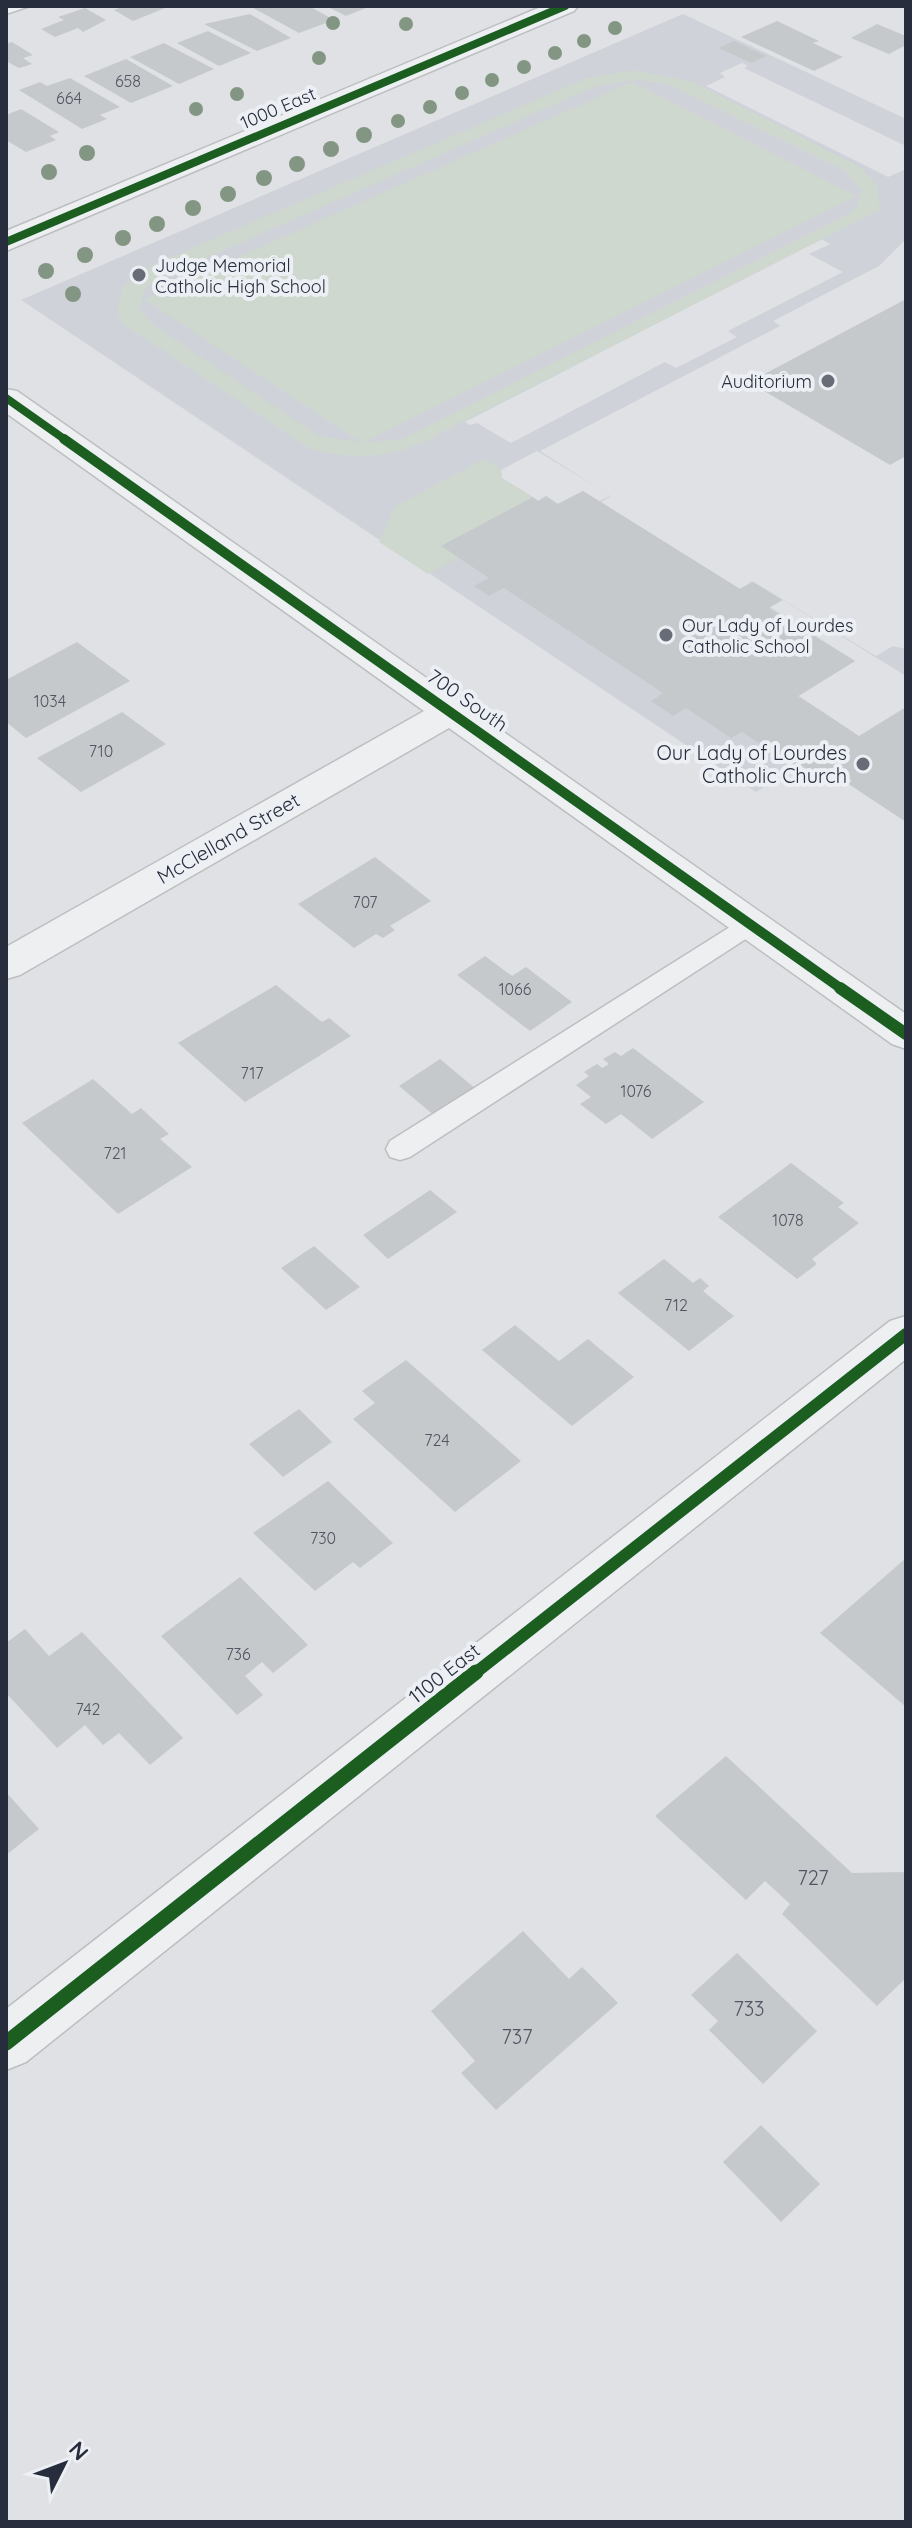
<svg xmlns="http://www.w3.org/2000/svg" width="912" height="2528" font-family="Quicksand,sans-serif">
  <style>
    .built { fill: #cfd2d8; fill-rule: evenodd }
    .green { fill: #ced8cf; fill-rule: evenodd }
    .building { fill: #c6c9cc }
    .lines { fill: none; stroke-linecap: round; stroke-linejoin: round }
    .service-casing { stroke: #bcbec1; stroke-width: 3 }
    .minor-casing { stroke: #bcbec1; stroke-width: 3 }
    .service { fill: #eeeff1; fill-rule: evenodd }
    .minor { fill: #eeeff1; fill-rule: evenodd }
    .cycleway-far3-casing { stroke: #eceff4; stroke-width: 11 }
    .cycleway-far2-casing { stroke: #eceff4; stroke-width: 14 }
    .cycleway-far1-casing { stroke: #eceff4; stroke-width: 17 }
    .cycleway-casing { stroke: #eceff4; stroke-width: 20 }
    .cycleway-far3 { stroke: #1b5e20; stroke-width: 8 }
    .cycleway-far2 { stroke: #1b5e20; stroke-width: 10 }
    .cycleway-far1 { stroke: #1b5e20; stroke-width: 12 }
    .cycleway { stroke: #1b5e20; stroke-width: 15 }
    .tree { fill: #839683 }
    .poi-dot { fill: #676c77; stroke: #eceff4; stroke-width: 3 }
    .labels { text-anchor: middle; dominant-baseline: central; stroke-width: 8; stroke-linejoin: round; paint-order: stroke }
    .number-label { font-size: 16px; fill: #505662 }
    .far-street-label { font-size: 18px; fill: #272d3c; stroke: #eceff4 }
    .far-poi-label { font-size: 18px; fill: #272d3c; stroke: #eceff4; text-anchor: start }
    .street-label { font-size: 20px; fill: #272d3c; stroke: #eceff4 }
    .poi-label { font-size: 20px; fill: #272d3c; stroke: #eceff4; text-anchor: end }
    .near-number-label { font-size: 20px; fill: #505662 }
  </style>
  <rect width="100%" height="100%" fill="#dfe1e4"/>
  <path class="built" d="M683 14 906 119V146L744 68 748 66 742 63 720 73 725 77 706 86 888 177 906 169V239L879 266 773 321 780 326 540 451 611 496 601 502 740 589 752 581 876 656 893 646 906 649V676L783 600 770 607 855 661 799 696 853 732 756 792 21 300ZM821 239 830 244 809 254 843 272 728 331 737 337 676 368 665 362 511 443 477 423 470 425 465 422ZM537 451 610 495V496L599 501 583 491 550 508 502 478 501 470Z"/>
  <path class="green" d="M633 70 693 82 860 167 877 185 880 210 421 443C386 459 349 458 312 450L122 323 117 311 123 286 150 266 587 78ZM638 80 671 85 846 172 862 191 856 208 847 215 401 439 363 443 857 196 632 82 144 299 362 443 319 436 152 324 139 307 147 287 158 279 599 85Z
    M484 459 501 470 502 478 533 497 515 527 428 574 379 542 394 507Z"/>
  <path class="building" d="M124 6H170L133 21 114 10Z
    M258 6H309L334 20 299 33 253 8Z
    M326 6H371L346 16Z
    M85 8 106 20 83 32 78 28 55 37 41 29 64 20 58 17Z
    M250 14 291 38 257 51 204 24Z
    M777 21 819 41 813 43 843 57 814 71 741 37Z
    M877 24 906 36V45L889 54 851 38Z
    M208 31 251 53 219 66 177 43Z
    M734 41 766 56 751 63 719 48Z
    M12 42 33 55 23 58 32 64 19 68 6 61V44Z
    M164 43 214 69 179 84 130 57Z
    M126 59 173 86 131 103 84 76Z
    M70 78 120 107 100 115 107 119 82 129 19 90 40 82 47 86Z
    M21 109 59 132 50 136 56 140 26 152 6 140V115Z
    M906 299V456L890 465 749 382Z
    M583 491 740 589 753 582 782 600 769 608 855 661 798 696 859 736 906 707V822L847 783 852 781 835 770 821 778 800 765 795 767 742 732 731 738 686 708 673 716 651 701 663 693 504 588 489 596 474 586 489 578 441 546 533 497 538 501 546 496 558 504Z
    M77 642 130 681 26 738 6 722V680Z
    M122 712 166 744 81 792 37 758Z
    M375 857 431 901 390 926 395 930 383 938 376 934 354 948 298 904Z
    M485 956 512 976 526 967 572 1002 530 1031 457 975Z
    M276 985 322 1022 329 1018 351 1036 245 1102 178 1043Z
    M633 1048 704 1102 652 1139 621 1114 606 1124 580 1104 591 1097 576 1085 589 1076 584 1072 597 1064 602 1068 609 1064 603 1059 615 1052 621 1056Z
    M440 1059 476 1089 435 1116 399 1086Z
    M93 1079 132 1114 141 1108 169 1134 160 1139 192 1167 118 1214 22 1123Z
    M791 1163 844 1203 838 1207 859 1223 812 1259 817 1264 797 1279 718 1217Z
    M430 1190 457 1212 388 1259 363 1235Z
    M314 1246 360 1287 326 1310 281 1268Z
    M664 1259 693 1283 700 1278 709 1286 703 1291 734 1316 689 1351 618 1293Z
    M515 1325 559 1361 588 1339 634 1377 572 1426 482 1350Z
    M406 1360 521 1461 455 1512 353 1419 375 1403 362 1391Z
    M299 1409 332 1442 283 1477 249 1444Z
    M328 1481 393 1543 360 1568 353 1562 315 1591 253 1533Z
    M906 1558V1707L820 1633Z
    M240 1577 308 1645 273 1673 262 1662 245 1676 263 1695 237 1715 161 1636Z
    M25 1629 49 1656 82 1632 183 1738 150 1765 119 1733 103 1745 85 1725 57 1748 6 1693V1643Z
    M726 1756 852 1873 906 1872V1978L877 2006 782 1914 790 1904 765 1881 746 1900 655 1816Z
    M6 1792 39 1829 6 1855Z
    M523 1931 569 1979 582 1967 618 2003 496 2110 461 2073 475 2061 431 2011Z
    M737 1953 817 2031 763 2084 709 2030 718 2021 691 1995Z
    M761 2125 820 2184 781 2222 723 2162Z"/>
  <g class="lines">
    <g class="service-casing">
      <path id="service" d="M6 6H30L6 14Z
        M749 915 758 917 762 924 758 931 410 1157 400 1160 390 1157 386 1149 390 1141Z"/>
    </g>
    <g class="minor-casing">
      <path id="minor" d="M543 6H578L574 11 6 251V231Z
        M6 389 17 391 906 1014V1049L892 1044 449 728 20 975 6 979V947L424 711 6 413Z
        M906 1316V1359L26 2062 6 2070V2009L890 1321Z"/>
    </g>
    <use href="#service" class="service"/>
    <use href="#minor" class="minor"/>
    <g class="cycleway-far3-casing">
      <path id="cycleway-far3" d="M6 242 565 6
        M6 398 67 441"/>
    </g>
    <g class="cycleway-far2-casing">
      <path id="cycleway-far2" d="M64 439 843 990"/>
    </g>
    <g class="cycleway-far1-casing">
      <path id="cycleway-far1" d="M840 988 906 1034
        M474 1674 906 1334"/>
    </g>
    <g class="cycleway-casing">
      <path id="cycleway" d="M6 2043 476 1672"/>
    </g>
    <use href="#cycleway-far3" class="cycleway-far3"/>
    <use href="#cycleway-far2" class="cycleway-far2"/>
    <use href="#cycleway-far1" class="cycleway-far1"/>
    <use href="#cycleway" class="cycleway"/>
  </g>
  <g class="tree">
    <circle cx="333" cy="23" r="7"/>
    <circle cx="406" cy="24" r="7"/>
    <circle cx="615" cy="28" r="7"/>
    <circle cx="584" cy="41" r="7"/>
    <circle cx="555" cy="53" r="7"/>
    <circle cx="319" cy="58" r="7"/>
    <circle cx="524" cy="67" r="7"/>
    <circle cx="492" cy="80" r="7"/>
    <circle cx="462" cy="93" r="7"/>
    <circle cx="237" cy="94" r="7"/>
    <circle cx="430" cy="107" r="7"/>
    <circle cx="196" cy="109" r="7"/>
    <circle cx="398" cy="121" r="7"/>
    <circle cx="364" cy="135" r="8"/>
    <circle cx="331" cy="149" r="8"/>
    <circle cx="87" cy="153" r="8"/>
    <circle cx="297" cy="164" r="8"/>
    <circle cx="49" cy="172" r="8"/>
    <circle cx="264" cy="178" r="8"/>
    <circle cx="228" cy="194" r="8"/>
    <circle cx="193" cy="208" r="8"/>
    <circle cx="157" cy="224" r="8"/>
    <circle cx="123" cy="238" r="8"/>
    <circle cx="85" cy="255" r="8"/>
    <circle cx="46" cy="271" r="8"/>
    <circle cx="73" cy="294" r="8"/>
  </g>
  <g class="poi-dot">
    <circle cx="139" cy="275" r="8"/>
    <circle cx="828" cy="381" r="8"/>
    <circle cx="666" cy="635" r="8"/>
    <circle cx="863" cy="764" r="8"/>
  </g>
  <g class="labels">
    <g class="number-label">
      <text x="128" y="81">658</text>
      <text x="69" y="98">664</text>
      <text x="50" y="701">1034</text>
      <text x="101" y="751">710</text>
      <text x="365" y="902">707</text>
      <text x="515" y="989">1066</text>
      <text x="252" y="1073">717</text>
      <text x="636" y="1091">1076</text>
      <text x="115" y="1153">721</text>
      <text x="788" y="1220">1078</text>
      <text x="676" y="1305">712</text>
      <text x="437" y="1440">724</text>
      <text x="323" y="1538">730</text>
      <text x="238" y="1654">736</text>
      <text x="88" y="1709">742</text>
    </g>
    <g class="far-street-label">
      <text transform="translate(278 108) rotate(-23)">1000 East</text>
    </g>
    <g class="far-poi-label">
      <text x="155" y="265">Judge Memorial<tspan x="155" dy="21">Catholic High School</tspan></text>
      <text x="812" y="381" text-anchor="end">Auditorium</text>
      <text x="682" y="625">Our Lady of Lourdes<tspan x="682" dy="21">Catholic School</tspan></text>
    </g>
    <g class="street-label">
      <text transform="translate(468 700) rotate(35)">700 South</text>
      <text transform="translate(228 838) rotate(-30)">McClelland Street</text>
      <text transform="translate(444 1673) rotate(-38)">1100 East</text>
    </g>
    <g class="poi-label">
      <text x="847" y="752">Our Lady of Lourdes<tspan x="847" dy="23">Catholic Church</tspan></text>
    </g>
    <g class="near-number-label">
      <text x="813" y="1877">727</text>
      <text x="749" y="2008">733</text>
      <text x="517" y="2036">737</text>
    </g>
  </g>
  <rect width="912" height="2528" fill="none" stroke="#272d3c" stroke-width="16"/>
  <g transform="translate(64 2464) rotate(48)" stroke="#eceff4" stroke-width="6" paint-order="stroke">
  <path d="M0-6L14 30L0 20L-14 30Z" fill="#272d3c"/>
  <text y="-12" font-size="22" font-weight="bold" text-anchor="middle" fill="#272d3c">N</text>
  </g>
</svg>
